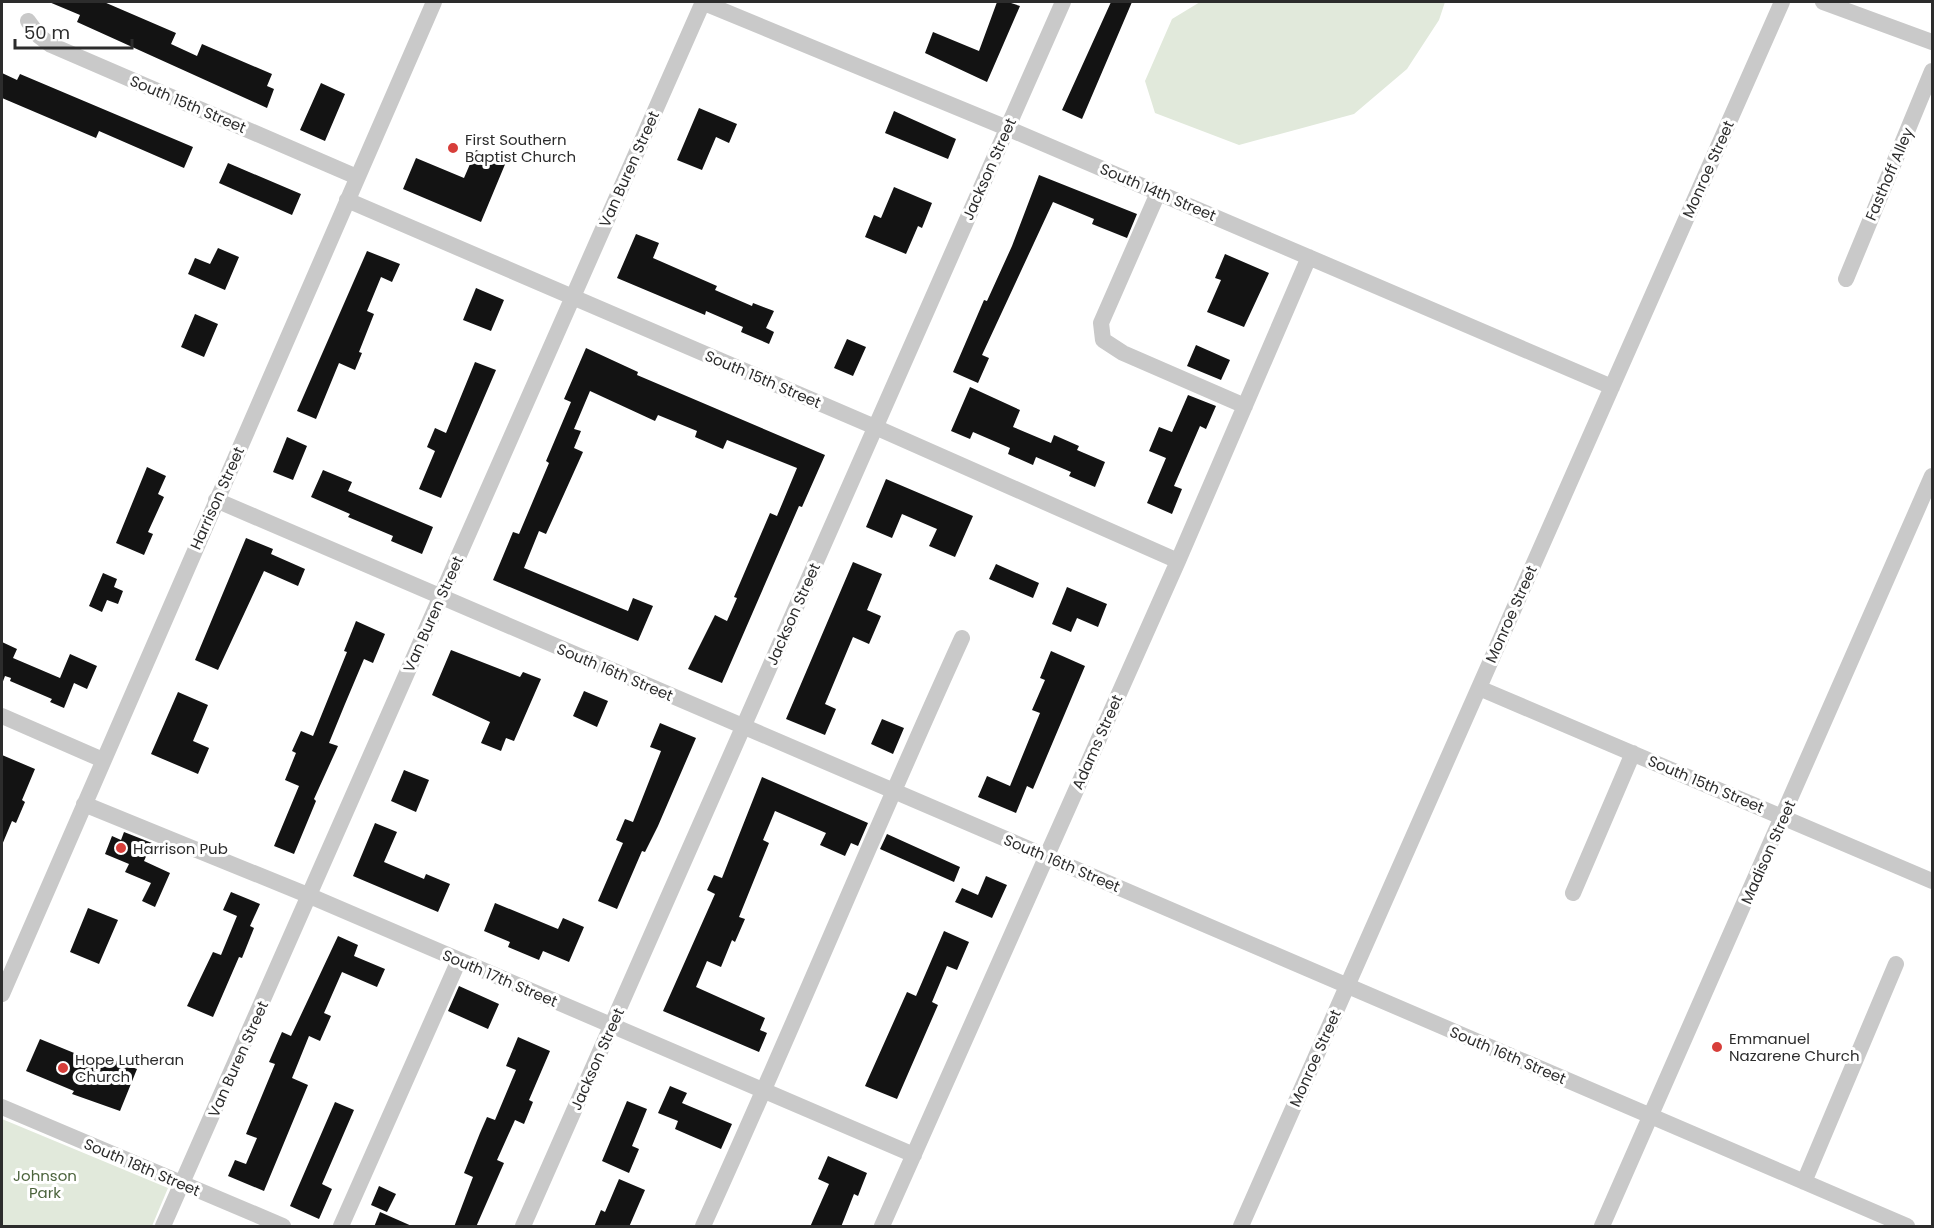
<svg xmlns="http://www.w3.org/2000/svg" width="1934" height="1228" font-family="Poppins,sans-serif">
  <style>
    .green { fill: #e1e9db }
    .building { fill: #131313 }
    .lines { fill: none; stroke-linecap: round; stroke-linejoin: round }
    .minor { stroke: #c9c9c9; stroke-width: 16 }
    .poi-dot { fill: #d73e3a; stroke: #fff; stroke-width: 2 }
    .labels { text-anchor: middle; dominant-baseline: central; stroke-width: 6; stroke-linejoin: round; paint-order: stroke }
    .street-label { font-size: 15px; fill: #2c2c2c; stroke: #fff }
    .poi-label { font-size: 15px; fill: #2c2c2c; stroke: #fff; text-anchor: start }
    .park-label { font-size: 15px; fill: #4c643d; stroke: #fff }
  </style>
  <rect width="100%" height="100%" fill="#fff"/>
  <path class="green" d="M1200 2H1445L1439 20 1407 69 1354 114 1239 145 1155 113 1145 81 1172 19Z
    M2 1119 168 1188 152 1226H2Z"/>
  <path class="building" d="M49 2H104L176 33 171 44 197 56 202 44 272 74 267 86 274 89 267 108 77 22 80 15Z
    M997 2H1008L1020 6 987 82 925 53 933 32 979 51Z
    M1111 2H1132L1082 119 1062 110Z
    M2 73 17 80 20 74 193 147 184 168 99 131 96 138 2 98Z
    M321 83 345 94 325 141 300 130Z
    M699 108 737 124 729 143 716 137 702 170 677 160Z
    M894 111 956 139 948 159 885 133Z
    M476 150 506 162 481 222 403 189 416 158 464 178Z
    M228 163 301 194 292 215 219 183Z
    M1039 175 1137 214 1127 238 1092 224 1094 219 1053 202 982 355 989 358 978 383 953 372 984 300 987 301 1012 246Z
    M894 187 932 203 922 228 918 226 906 254 865 237 874 215 881 218Z
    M636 234 659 243 653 258 717 286 715 290 752 306 753 303 774 311 766 328 774 332 769 344 741 332 743 327 706 311 705 315 617 278Z
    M218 248 239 257 225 290 188 274 195 258 210 264Z
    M367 251 400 264 392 282 381 277 367 311 374 314 359 352 362 353 355 370 339 363 316 419 297 411Z
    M1225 254 1269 273 1244 327 1207 312 1221 280 1215 278Z
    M476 288 504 300 491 331 463 320Z
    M195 314 218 324 204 357 181 347Z
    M847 339 866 347 853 376 834 368Z
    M1196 345 1230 360 1221 380 1187 366Z
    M586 348 638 372 637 375 825 455 802 507 799 506 722 683 688 669 715 615 727 621 737 598 734 597 770 513 777 516 797 468 727 440 723 449 695 437 697 431 658 415 655 421 590 391 574 429 581 431 574 448 583 452 546 534 539 531 524 568 628 611 633 598 653 606 638 641 493 580 513 532 519 534 549 463 546 461 571 402 564 399Z
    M475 362 496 370 441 498 419 489 435 451 427 447 435 428 446 433Z
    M970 387 1020 410 1013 427 1051 443 1054 435 1079 446 1077 450 1105 462 1095 487 1069 476 1071 472 1036 457 1033 465 1008 454 1010 448 973 432 970 439 951 431Z
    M1188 395 1216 406 1206 429 1200 426 1174 486 1182 489 1172 514 1147 503 1166 458 1149 451 1159 427 1172 432Z
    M287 437 307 446 293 480 273 472Z
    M147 467 166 476 158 494 164 497 148 532 153 534 144 555 116 543Z
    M323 470 352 482 348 491 433 527 422 554 391 541 393 536 348 517 350 514 311 497Z
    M886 479 973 516 955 557 929 546 937 529 902 514 892 538 866 527Z
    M246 538 273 549 271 554 305 569 298 586 264 571 218 670 195 660Z
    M853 562 882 574 867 610 881 616 869 644 853 637 825 704 836 709 825 735 786 719Z
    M996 564 1039 583 1033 598 989 579Z
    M103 573 117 579 114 587 123 591 118 604 107 600 102 612 89 606Z
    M1067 587 1107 604 1098 627 1077 618 1071 632 1052 624Z
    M356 621 385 634 373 663 364 659 345 704 329 743 338 746 314 799 316 801 294 854 274 846 299 786 285 780 296 753 292 751 301 731 313 736 347 652 344 651Z
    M2 642 17 649 13 658 60 678 70 654 97 666 87 689 74 683 64 708 50 702 52 699 10 681 11 678 5 676 2 684Z
    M451 650 520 677 523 672 541 679 514 741 506 738 501 751 481 743 490 722 432 695Z
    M1051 651 1085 666 1033 789 1027 786 1016 813 978 797 987 776 1010 786 1040 713 1032 710 1045 680 1040 678Z
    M584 691 608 701 597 727 573 716Z
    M178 692 208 705 193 741 209 748 198 774 151 754Z
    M882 719 904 728 893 754 871 744Z
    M660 723 696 738 658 826 645 852 642 851 617 909 598 901 623 843 616 840 625 819 633 822 661 751 650 747Z
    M2 755 35 769 22 800 25 802 16 823 12 821 2 845Z
    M404 770 429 780 416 812 391 801Z
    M762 777 868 823 858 846 851 843 845 856 820 845 826 833 775 811 763 840 769 843 739 917 745 919 735 942 732 940 721 967 707 961 696 987 765 1018 760 1030 767 1033 759 1052 663 1011 715 894 707 890 714 875 722 878Z
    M375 823 397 832 384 862 424 879 426 874 450 884 438 912 353 876Z
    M124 832 152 843 144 861 170 873 155 907 142 901 151 883 125 872 129 864 105 854 112 836 121 840Z
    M887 834 960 867 954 882 880 849Z
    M986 876 1007 885 992 918 955 902 962 888 978 895Z
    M231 892 260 904 250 926 254 928 242 958 239 957 213 1017 187 1006 213 952 221 955 237 916 223 910Z
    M495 903 558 929 563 918 584 927 569 962 543 951 539 960 508 947 510 942 484 931Z
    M88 908 118 920 99 964 70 952Z
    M944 931 969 942 957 970 947 966 932 1002 938 1005 897 1099 865 1086 907 992 916 996Z
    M338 936 358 945 354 956 385 969 377 987 342 972 324 1013 331 1016 320 1041 309 1036 292 1078 308 1085 264 1191 228 1176 235 1160 246 1164 257 1138 246 1134 275 1064 269 1062 282 1032 291 1036Z
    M459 986 499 1004 488 1029 448 1011Z
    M518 1037 550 1051 529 1100 533 1102 524 1124 515 1120 497 1160 504 1163 476 1227H454L473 1177 464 1173 480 1133 487 1117 495 1120 516 1070 506 1066Z
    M40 1039 101 1064 104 1056 137 1069 120 1111 72 1094 74 1091 26 1071Z
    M670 1086 687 1093 682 1103 732 1124 721 1149 675 1129 678 1121 658 1113Z
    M627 1101 647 1109 632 1146 639 1149 629 1173 602 1161Z
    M335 1102 354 1110 322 1184 332 1189 319 1219 290 1206Z
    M828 1156 867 1173 858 1196 854 1194 841 1227H810L829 1184 818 1179Z
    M619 1179 645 1190 629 1227H594L601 1210 605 1212Z
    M379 1186 396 1194 387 1212 371 1205Z
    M380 1212 414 1227H374Z"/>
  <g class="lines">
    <path class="minor" d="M702 2 1007 128 1612 387
      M1823 2 1932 42
      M28 21 39 36 51 45 357 177
      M1158 193 1101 323 1103 340 1123 353 1245 406
      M347 200 875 427 1178 561
      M1846 279 1932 71
      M216 500 1907 1226
      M1479 688 1932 881
      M2 716 103 760
      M84 804 310 896 914 1155
      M1573 893 1633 753
      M2 994 434 2
      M2 1107 283 1226
      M1804 1182 1896 964
      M163 1226 703 2
      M341 1226 459 960
      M523 1226 1063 2
      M703 1226C792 1031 873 833 962 638
      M882 1226 1178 561 1309 257
      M1241 1226 1782 2
      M1602 1226 1932 476"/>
  </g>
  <g class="poi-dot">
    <circle cx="453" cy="148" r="6"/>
    <circle cx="121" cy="848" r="6"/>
    <circle cx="1717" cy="1047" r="6"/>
    <circle cx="63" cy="1068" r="6"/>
  </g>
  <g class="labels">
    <g class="street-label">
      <text transform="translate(188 104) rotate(23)">South 15th Street</text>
      <text transform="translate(629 169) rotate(-66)">Van Buren Street</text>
      <text transform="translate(989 169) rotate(-66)">Jackson Street</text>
      <text transform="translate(1708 169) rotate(-66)">Monroe Street</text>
      <text transform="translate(1889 174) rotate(-67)">Fasthoff Alley</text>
      <text transform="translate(1158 192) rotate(23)">South 14th Street</text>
      <text transform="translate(763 379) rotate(23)">South 15th Street</text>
      <text transform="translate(217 498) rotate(-66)">Harrison Street</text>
      <text transform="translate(433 614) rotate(-66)">Van Buren Street</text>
      <text transform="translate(793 614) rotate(-66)">Jackson Street</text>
      <text transform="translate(1511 614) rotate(-66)">Monroe Street</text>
      <text transform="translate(615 672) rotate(23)">South 16th Street</text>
      <text transform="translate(1097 742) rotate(-66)">Adams Street</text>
      <text transform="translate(1706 784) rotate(23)">South 15th Street</text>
      <text transform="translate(1768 852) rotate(-66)">Madison Street</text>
      <text transform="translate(1062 863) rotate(23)">South 16th Street</text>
      <text transform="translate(500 978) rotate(23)">South 17th Street</text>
      <text transform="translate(1508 1055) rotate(23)">South 16th Street</text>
      <text transform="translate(1315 1058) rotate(-66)">Monroe Street</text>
      <text transform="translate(238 1059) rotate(-66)">Van Buren Street</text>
      <text transform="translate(597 1059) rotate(-66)">Jackson Street</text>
      <text transform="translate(142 1167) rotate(23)">South 18th Street</text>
    </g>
    <g class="poi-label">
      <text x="465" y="139">First Southern<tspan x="465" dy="17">Baptist Church</tspan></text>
      <text x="133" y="848">Harrison Pub</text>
      <text x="1729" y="1038">Emmanuel<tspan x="1729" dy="17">Nazarene Church</tspan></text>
      <text x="75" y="1059">Hope Lutheran<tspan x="75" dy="17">Church</tspan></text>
    </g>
    <g class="park-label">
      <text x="45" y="1175">Johnson<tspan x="45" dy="17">Park</tspan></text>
    </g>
  </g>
  <rect width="1934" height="1228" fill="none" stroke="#2c2c2c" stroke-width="6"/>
  <path d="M15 39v9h117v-9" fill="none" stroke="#2c2c2c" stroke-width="3"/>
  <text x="24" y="39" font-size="18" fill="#2c2c2c" stroke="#ffffff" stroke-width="4.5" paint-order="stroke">50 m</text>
</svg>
